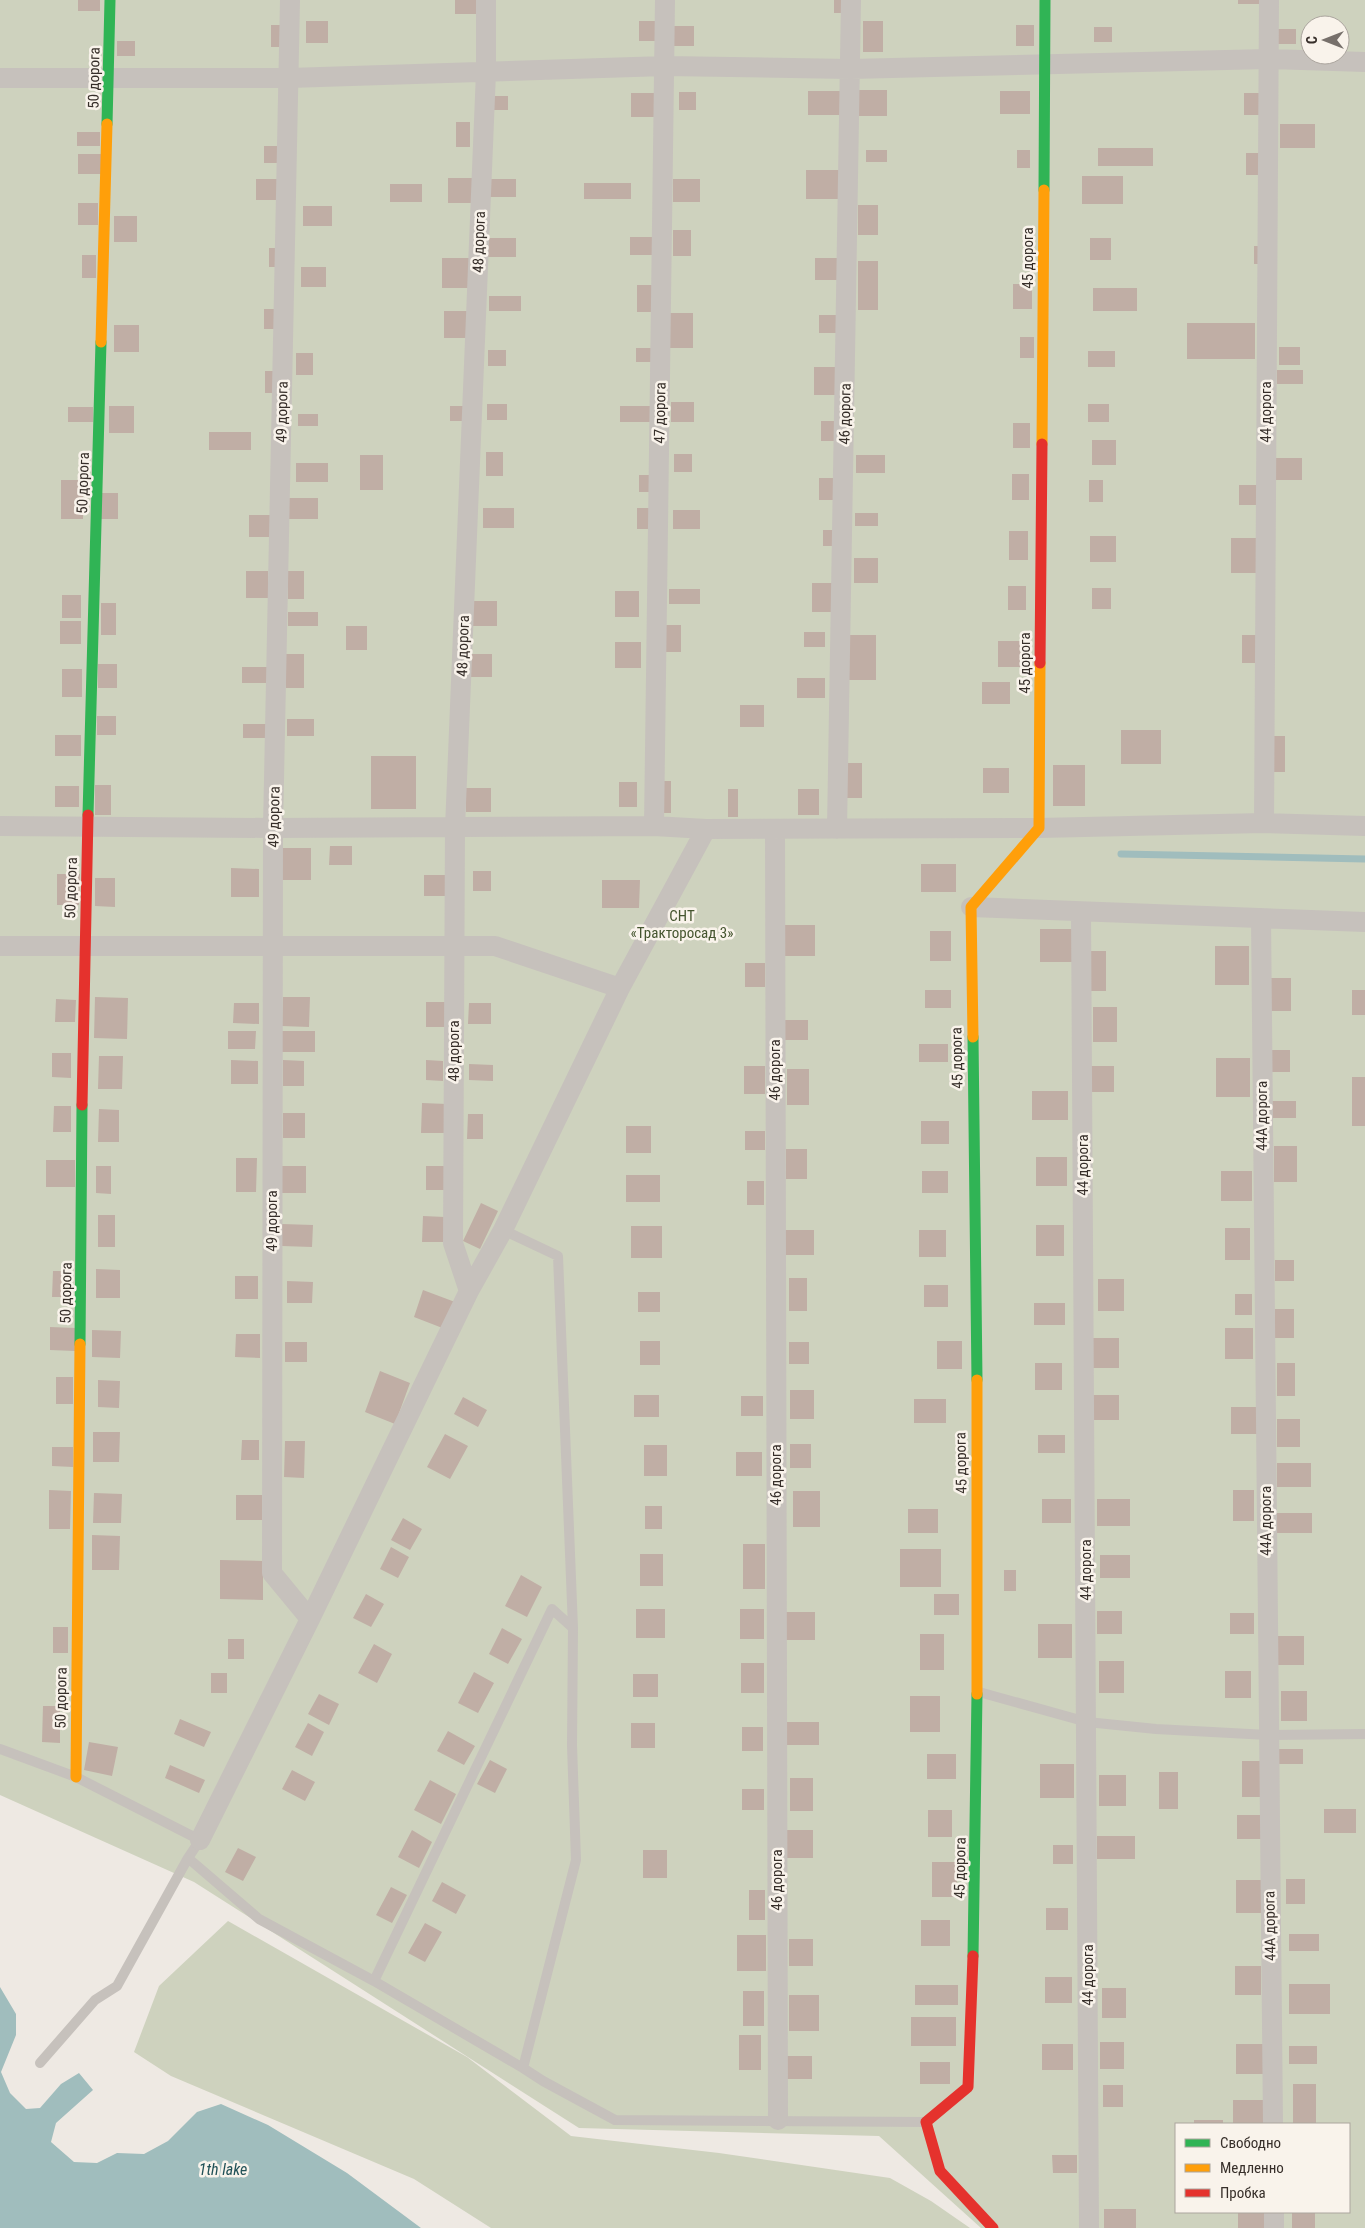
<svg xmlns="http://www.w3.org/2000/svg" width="1365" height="2228" font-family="'Roboto Condensed',sans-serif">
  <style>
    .green { fill: #ced2be; fill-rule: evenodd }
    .water { fill: #a0bdbd }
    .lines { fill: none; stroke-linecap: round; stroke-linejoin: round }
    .stream { stroke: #a0bdbd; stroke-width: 7 }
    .building { fill: #c0aea5 }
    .lane { stroke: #c6c1bc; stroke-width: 10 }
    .street { stroke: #c6c1bc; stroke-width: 20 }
    .fast { stroke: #30b455; stroke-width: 11 }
    .slow { stroke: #ff9f0a; stroke-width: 11 }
    .jam { stroke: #e5322d; stroke-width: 11 }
    .labels { text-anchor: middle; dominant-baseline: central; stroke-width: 5; stroke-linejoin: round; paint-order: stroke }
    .street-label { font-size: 15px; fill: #372f2a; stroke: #f9f3eb }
    .park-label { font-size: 15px; fill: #45552f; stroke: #f9f3eb }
    .water-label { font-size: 16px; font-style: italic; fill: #215157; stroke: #f9f3eb }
  </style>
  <rect width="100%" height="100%" fill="#eee9e3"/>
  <path class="green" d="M0 0H1365V2228H981L879 2136 579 2128 194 1882 0 1795ZM1310 25H1340V55H1310ZM1176 2124H1349V2212H1176Z
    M228 1921 467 2057 571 2136 719 2153 890 2178 931 2201 970 2228H491L414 2179 171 2076 134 2052 159 1986Z"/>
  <path class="water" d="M0 1987 16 2014V2035L1 2072 10 2093 26 2109 40 2108 61 2084 79 2073 93 2090 56 2123 51 2142 74 2162 97 2163 117 2153 144 2154 168 2141 197 2112 221 2104 268 2125 347 2173 421 2228H0Z"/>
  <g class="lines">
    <path class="stream" d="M1121 854 1365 859"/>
  </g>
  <path class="building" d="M78 0H100V11H78Z
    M455 0H478V14H455Z
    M834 0H847V13H834Z
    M1238 0H1264V4H1238Z
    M306 21H328V43H306Z
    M639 21H661V41H639Z
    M863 21H883V52H863Z
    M271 25H288V47H271Z
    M1016 25H1034V46H1016Z
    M674 26H694V46H674Z
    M1094 27H1112V42H1094Z
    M1276 29H1296V44H1276Z
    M117 41H135V56H117Z
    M859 90H887V116H859Z
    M808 91H845V115H808Z
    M1000 91H1030V114H1000Z
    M679 92H696V110H679Z
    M631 93H654V117H631Z
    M1244 93H1264V115H1244Z
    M490 96H508V110H490Z
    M456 122H470V147H456Z
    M1280 124H1315V148H1280Z
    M77 132H100V146H77Z
    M264 146H284V163H264Z
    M1098 148H1153V166H1098Z
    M866 150H887V162H866Z
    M1017 150H1030V168H1017Z
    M1246 153H1263V175H1246Z
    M78 154H101V174H78Z
    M806 170H843V199H806Z
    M1082 176H1123V204H1082Z
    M448 178H474V203H448Z
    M256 179H283V200H256Z
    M490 179H516V197H490Z
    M673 179H700V202H673Z
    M584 183H631V199H584Z
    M390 184H422V202H390Z
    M78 203H98V225H78Z
    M858 205H878V235H858Z
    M303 206H332V226H303Z
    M114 216H137V242H114Z
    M673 230H691V256H673Z
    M630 237H656V255H630Z
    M487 238H516V257H487Z
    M1090 238H1111V260H1090Z
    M1254 246H1264V264H1254Z
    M269 248H283V267H269Z
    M82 255H96V278H82Z
    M442 258H469V288H442Z
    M815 258H842V280H815Z
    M858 261H878V310H858Z
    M301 267H326V287H301Z
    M1013 284H1032V309H1013Z
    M637 285H657V312H637Z
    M1093 288H1137V311H1093Z
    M489 296H521V311H489Z
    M264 309H280V329H264Z
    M444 311H469V338H444Z
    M670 313H693V348H670Z
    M819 315H840V333H819Z
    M1187 323H1255V359H1187Z
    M114 325H139V352H114Z
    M1020 337H1034V358H1020Z
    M1279 347H1300V365H1279Z
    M636 348H657V362H636Z
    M488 350H506V366H488Z
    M1088 351H1115V367H1088Z
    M296 353H313V375H296Z
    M814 367H841V395H814Z
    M1277 370H1303V384H1277Z
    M265 371H280V393H265Z
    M671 402H694V422H671Z
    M487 404H507V420H487Z
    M1088 404H1109V422H1088Z
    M109 406H134V433H109Z
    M450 406H466V421H450Z
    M620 406H655V422H620Z
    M68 407H93V422H68Z
    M298 414H318V426H298Z
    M821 421H843V441H821Z
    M1013 423H1030V448H1013Z
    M209 432H251V450H209Z
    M1092 440H1116V465H1092Z
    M486 452H503V476H486Z
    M674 454H692V472H674Z
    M360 455H383V490H360Z
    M856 455H885V473H856Z
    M1276 458H1302V480H1276Z
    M296 463H328V482H296Z
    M1012 474H1029V500H1012Z
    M639 475H654V492H639Z
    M819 478H840V500H819Z
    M61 480H83V519H61Z
    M1089 480H1103V502H1089Z
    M1239 485H1258V505H1239Z
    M101 493H118V519H101Z
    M287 498H318V519H287Z
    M483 508H514V528H483Z
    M637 508H655V529H637Z
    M673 510H700V529H673Z
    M855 513H878V526H855Z
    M249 515H272V537H249Z
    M823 530H839V546H823Z
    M1009 531H1028V560H1009Z
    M1090 536H1116V562H1090Z
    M1231 538H1260V573H1231Z
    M854 558H878V583H854Z
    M246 571H268V598H246Z
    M288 571H304V599H288Z
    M812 583H838V612H812Z
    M1008 586H1026V610H1008Z
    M1092 588H1111V609H1092Z
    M669 589H700V604H669Z
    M615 591H639V617H615Z
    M62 595H81V618H62Z
    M473 601H497V626H473Z
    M101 603H116V635H101Z
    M288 612H318V626H288Z
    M60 621H81V644H60Z
    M665 625H681V652H665Z
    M346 626H367V650H346Z
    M804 632H825V647H804Z
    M844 635H876V680H844Z
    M1242 635H1258V663H1242Z
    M998 641H1028V667H998Z
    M615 642H641V668H615Z
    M286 654H304V688H286Z
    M471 654H492V677H471Z
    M98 664H117V688H98Z
    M242 667H268V683H242Z
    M62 669H82V697H62Z
    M797 678H825V698H797Z
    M982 682H1010V704H982Z
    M740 705H764V727H740Z
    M97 716H116V735H97Z
    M287 719H314V736H287Z
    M243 724H267V738H243Z
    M1121 730H1161V764H1121Z
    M55 735H81V756H55Z
    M1269 736H1285V772H1269Z
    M371 756H416V809H371Z
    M847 763H862V798H847Z
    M1053 765H1085V806H1053Z
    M983 768H1009V793H983Z
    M660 781H671V813H660Z
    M619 782H637V807H619Z
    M95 785H111V815H95Z
    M55 786H79V807H55Z
    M466 788H491V812H466Z
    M728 789H738V817H728Z
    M798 789H819V815H798Z
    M330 846H352V865H329Z
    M280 848H311V880H280Z
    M921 864H956V892H921Z
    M231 868 259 869V897H231Z
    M473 871H491V891H473Z
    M57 874H80L79 905H57Z
    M424 875H448V896H424Z
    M95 878H115V907L95 906Z
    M602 880H640L639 908H602Z
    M784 925H815V956H784Z
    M1040 929H1072V962H1040Z
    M930 931H951V961H930Z
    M1215 946H1249V985H1215Z
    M1088 951H1106V991H1088Z
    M745 963H765V987H745Z
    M1269 978H1291V1011H1269Z
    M925 990H951V1008H925Z
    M1352 990H1365V1015H1352Z
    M95 997 128 998 127 1039 94 1038Z
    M283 997H310L309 1027 282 1026Z
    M56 999 76 1000 75 1022H55Z
    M426 1002H446V1027H426Z
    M234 1003H259V1024L233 1023Z
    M469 1003H491V1024H468Z
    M1093 1007H1117V1042H1093Z
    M785 1020H808V1040H785Z
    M228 1031H256L255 1049H228Z
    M281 1031H315V1052H280Z
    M919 1044H948V1062H919Z
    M1271 1050H1290V1072H1271Z
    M52 1053H71V1078L52 1077Z
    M99 1056H123L122 1089H98Z
    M1216 1058H1250V1097H1216Z
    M231 1060 258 1061V1084H231Z
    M283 1060 304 1061V1086H283Z
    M426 1060 443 1061V1081L426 1080Z
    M469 1064 493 1065V1081L469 1080Z
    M744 1066H765V1094H744Z
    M1090 1066H1114V1092H1090Z
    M787 1069H809V1105H787Z
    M1352 1077H1365V1126H1352Z
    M1032 1091H1068V1120H1032Z
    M1271 1101H1296V1118H1271Z
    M422 1103 447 1104 446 1133H421Z
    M54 1106H71V1132H53Z
    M99 1109 119 1110V1142H98Z
    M283 1113H305V1138H283Z
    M468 1114H483V1139H467Z
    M921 1121H949V1144H921Z
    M626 1126H651V1153H626Z
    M745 1131H765V1150H745Z
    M1274 1146H1297V1182H1274Z
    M786 1149H807V1179H786Z
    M1036 1157H1067V1186H1036Z
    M236 1158H257L256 1192H236Z
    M46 1160H75V1187H46Z
    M96 1166H111V1194L96 1193Z
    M282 1166H306V1193H282Z
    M426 1166H446V1190H426Z
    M922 1171H948V1193H922Z
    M1221 1171H1252V1201H1221Z
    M626 1175H660V1202H626Z
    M747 1181H764V1205H747Z
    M481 1203 498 1211 480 1249 463 1241Z
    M98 1215H115V1247H98Z
    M423 1216 445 1217V1242H422Z
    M282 1224 313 1225 312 1247 282 1246Z
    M1036 1225H1064V1256H1036Z
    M631 1226H662V1258H631Z
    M1225 1228H1250V1260H1225Z
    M785 1230H814V1255H785Z
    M919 1230H946V1257H919Z
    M1275 1260H1294V1281H1275Z
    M96 1269 120 1270V1298H96Z
    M53 1271H73V1297H52Z
    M235 1276H258V1299H235Z
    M789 1278H807V1311H789Z
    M1098 1279H1124V1311H1098Z
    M287 1281 313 1282 312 1303H287Z
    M924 1285H948V1307H924Z
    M423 1290 455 1302 445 1329 414 1317Z
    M638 1292H660V1312H638Z
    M1235 1294H1252V1315H1235Z
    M1034 1303H1065V1325H1034Z
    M1275 1309H1294V1338H1275Z
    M50 1327 76 1328 75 1351 50 1350Z
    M1225 1328H1253V1359H1225Z
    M92 1330 121 1331 120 1358 92 1357Z
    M236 1334H260V1358L235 1357Z
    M1092 1338H1119V1368H1092Z
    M640 1341H660V1365H640Z
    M937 1341H962V1369H937Z
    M285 1342H307V1362H285Z
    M789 1342H809V1364H789Z
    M1035 1363H1062V1390H1035Z
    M1277 1363H1295V1396H1277Z
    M380 1371 410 1383 395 1424 365 1412Z
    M56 1377H73V1404H56Z
    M98 1380 120 1381 119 1408 98 1407Z
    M790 1390H814V1419H790Z
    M634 1395H659V1417H634Z
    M1093 1395H1119V1420H1093Z
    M741 1396H763V1416H741Z
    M463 1397 487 1410 478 1427 454 1414Z
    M914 1399H946V1423H914Z
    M1231 1407H1257V1434H1231Z
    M1277 1419H1300V1447H1277Z
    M93 1432H120L119 1462H93Z
    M445 1434 468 1446 450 1479 427 1467Z
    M1038 1435H1065V1453H1038Z
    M242 1440H259V1460H241Z
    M285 1441H305L304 1478 284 1477Z
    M790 1444H811V1468H790Z
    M644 1445H667V1476H644Z
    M52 1447H73V1467L52 1466Z
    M736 1452H762V1476H736Z
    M1277 1463H1311V1487H1277Z
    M49 1490 71 1491 70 1529H49Z
    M1233 1490H1254V1521H1233Z
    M793 1491H820V1527H793Z
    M94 1493 122 1494 121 1523H93Z
    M236 1495H262V1520H236Z
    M1042 1499H1071V1523H1042Z
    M1097 1499H1130V1526H1097Z
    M645 1506H662V1529H645Z
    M908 1509H938V1533H908Z
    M1277 1513H1312V1533H1277Z
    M403 1518 422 1529 410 1550 391 1540Z
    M92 1535 120 1536 119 1570H92Z
    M743 1544H765V1589H743Z
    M391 1547 409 1557 398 1578 380 1569Z
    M900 1549H941V1587H900Z
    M640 1554H663V1586H640Z
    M1100 1555H1130V1578H1100Z
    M220 1560 263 1561V1600L220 1599Z
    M1004 1570H1016V1591H1004Z
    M521 1575 542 1587 527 1617 505 1606Z
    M366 1594 384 1604 371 1627 353 1618Z
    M934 1594H959V1615H934Z
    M636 1609H665V1638H636Z
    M740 1609H764V1639H740Z
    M1097 1611H1122V1634H1097Z
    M786 1612H815V1640H786Z
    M1230 1613H1254V1634H1230Z
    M1038 1624H1072V1658H1038Z
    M53 1627H68V1653H53Z
    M502 1628 522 1639 508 1664 489 1654Z
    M920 1634H944V1670H920Z
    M1278 1636H1304V1665H1278Z
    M228 1639H244V1659H228Z
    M374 1644 392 1654 377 1683 358 1673Z
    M1099 1661H1124V1693H1099Z
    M741 1663H764V1693H741Z
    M1225 1671H1251V1698H1225Z
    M474 1672 494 1683 478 1713 458 1703Z
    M211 1673H227V1693H211Z
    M633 1674H658V1697H633Z
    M1281 1691H1307V1721H1281Z
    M319 1694 339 1704 329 1725 308 1714Z
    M910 1696H940V1732H910Z
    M43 1706H60V1743L42 1742Z
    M180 1719 211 1732 204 1747 174 1734Z
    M787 1722H819V1745H787Z
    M308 1723 324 1732 312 1756 295 1747Z
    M631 1723H655V1748H631Z
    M742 1727H763V1751H742Z
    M448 1731 475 1746 464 1765 437 1751Z
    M89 1742 118 1747 112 1776 84 1770Z
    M1276 1749H1303V1764H1276Z
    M927 1754H956V1779H927Z
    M490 1760 507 1769 495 1793 477 1784Z
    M1242 1761H1263V1797H1242Z
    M1040 1764H1074V1798H1040Z
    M170 1765 205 1780 199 1793 165 1778Z
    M292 1770 315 1782 305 1801 282 1789Z
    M1159 1772H1178V1809H1159Z
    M1099 1775H1126V1806H1099Z
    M790 1778H813V1811H790Z
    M430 1780 456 1794 441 1824 414 1810Z
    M742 1789H764V1810H742Z
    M1324 1809H1356V1833H1324Z
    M928 1810H952V1837H928Z
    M1237 1815H1263V1839H1237Z
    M412 1830 432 1842 419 1868 398 1857Z
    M787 1830H813V1858H787Z
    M1097 1836H1135V1859H1097Z
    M1053 1845H1073V1864H1053Z
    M238 1848 256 1857 243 1881 225 1872Z
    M643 1850H667V1878H643Z
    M932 1862H957V1897H932Z
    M1286 1879H1305V1904H1286Z
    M1236 1880H1264V1913H1236Z
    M442 1882 466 1895 456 1914 432 1901Z
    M391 1887 407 1895 392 1923 376 1915Z
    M749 1890H765V1920H749Z
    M1046 1908H1068V1930H1046Z
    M921 1920H950V1946H921Z
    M425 1923 442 1932 425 1962 408 1953Z
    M1289 1934H1319V1951H1289Z
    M737 1935H766V1971H737Z
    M789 1939H813V1966H789Z
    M1235 1966H1261V1995H1235Z
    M1045 1977H1072V2003H1045Z
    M1289 1984H1330V2014H1289Z
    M915 1985H958V2005H915Z
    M1102 1988H1126V2018H1102Z
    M743 1991H764V2026H743Z
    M789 1995H819V2031H789Z
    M911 2017H956V2046H911Z
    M739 2035H761V2070H739Z
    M1100 2042H1124V2069H1100Z
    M1042 2044H1073V2070H1042Z
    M1236 2044H1265V2074H1236Z
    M1289 2046H1317V2064H1289Z
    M785 2056H812V2079H785Z
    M920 2062H950V2084H920Z
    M1293 2084H1316V2123H1293Z
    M1103 2085H1123V2107H1103Z
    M1233 2100H1264V2124H1233Z
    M1194 2120H1223V2124H1194Z
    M1052 2155H1077V2173H1053Z
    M1104 2209H1136V2228H1104Z
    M1238 2212H1264V2228H1238Z
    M1292 2212H1315V2228H1292Z"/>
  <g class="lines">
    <path class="lane" d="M503 1230 558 1256 573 1628 572 1745 576 1860 523 2068
      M979 1692 1087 1722 1156 1729 1268 1735 1365 1734
      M0 1749 76 1777 200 1840 188 1858 117 1986 95 2000 40 2063
      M188 1858 259 1919 374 1981 523 2068 543 2081 615 2120 925 2122
      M374 1981 552 1609 573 1628"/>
    <path class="street" d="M290 0 273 828 272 1573 310 1619
      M0 78H289L665 66 850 69 1268 59 1365 62
      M1264 823 1269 0
      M0 826 273 828 654 826 706 829 1039 828 1264 823 1365 826
      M654 826 665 0
      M775 829 778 2120
      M837 829 851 0
      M971 907 1365 922
      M1081 912 1089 2228
      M1261 918 1273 2124
      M0 946H495L620 988
      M469 1291 453 1243 455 828 486 72V0
      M200 1840 310 1619 469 1291 503 1230 620 988 706 829
      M1274 2212V2228"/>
    <path class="fast" d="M107 124 110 0
      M1044 190 1045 0
      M88 815 101 342
      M973 1037 977 1380
      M80 1344 82 1105
      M973 1956 977 1694"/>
    <path class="slow" d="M101 342 107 124
      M1042 444 1044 190
      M973 1037 971 907 1039 828 1040 663
      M977 1380V1694
      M76 1777 80 1344"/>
    <path class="jam" d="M1040 663 1042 444
      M82 1105 88 815
      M973 1956 968 2087 926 2122 940 2171 993 2228"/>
  </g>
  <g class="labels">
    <g class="street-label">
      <text transform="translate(94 78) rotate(-89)">50 дорога</text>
      <text transform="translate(479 242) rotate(-88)">48 дорога</text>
      <text transform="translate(1028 258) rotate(-90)">45 дорога</text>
      <text transform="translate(282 412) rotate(-89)">49 дорога</text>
      <text transform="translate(1266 412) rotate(-90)">44 дорога</text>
      <text transform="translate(660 413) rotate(-89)">47 дорога</text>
      <text transform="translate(845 414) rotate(-89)">46 дорога</text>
      <text transform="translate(83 483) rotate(-88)">50 дорога</text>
      <text transform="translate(463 646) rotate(-88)">48 дорога</text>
      <text transform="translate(1025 663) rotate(-90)">45 дорога</text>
      <text transform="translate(274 817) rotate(-89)">49 дорога</text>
      <text transform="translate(71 888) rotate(-88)">50 дорога</text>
      <text transform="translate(454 1051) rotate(-90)">48 дорога</text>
      <text transform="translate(957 1058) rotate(-91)">45 дорога</text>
      <text transform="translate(775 1070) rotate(-90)">46 дорога</text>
      <text transform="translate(1262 1116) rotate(-90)">44А дорога</text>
      <text transform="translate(1083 1165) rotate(-90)">44 дорога</text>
      <text transform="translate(272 1221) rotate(-90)">49 дорога</text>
      <text transform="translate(66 1293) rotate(-89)">50 дорога</text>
      <text transform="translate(961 1463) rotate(-91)">45 дорога</text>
      <text transform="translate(776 1475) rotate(-90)">46 дорога</text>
      <text transform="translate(1266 1521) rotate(-90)">44А дорога</text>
      <text transform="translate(1086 1570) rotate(-90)">44 дорога</text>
      <text transform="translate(61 1698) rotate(-89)">50 дорога</text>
      <text transform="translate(960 1868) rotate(-89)">45 дорога</text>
      <text transform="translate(777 1880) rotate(-90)">46 дорога</text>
      <text transform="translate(1270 1926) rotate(-91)">44А дорога</text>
      <text transform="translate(1088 1975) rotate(-90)">44 дорога</text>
    </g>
    <g class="park-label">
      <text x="682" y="916">СНТ<tspan x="682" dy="17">«Тракторосад 3»</tspan></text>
    </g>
    <g class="water-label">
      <text x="223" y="2169">1th lake</text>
    </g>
  </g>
  <rect x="1175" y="2123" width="175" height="90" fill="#f9f3eb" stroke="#aba59e"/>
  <rect x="1185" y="2139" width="25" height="8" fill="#30b455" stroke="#aba59e"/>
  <text x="1220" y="2148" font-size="15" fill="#372f2a">Свободно</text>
  <rect x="1185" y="2164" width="25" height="8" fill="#ff9f0a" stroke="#aba59e"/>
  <text x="1220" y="2173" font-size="15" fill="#372f2a">Медленно</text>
  <rect x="1185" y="2189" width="25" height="8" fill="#e5322d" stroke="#aba59e"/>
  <text x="1220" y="2198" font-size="15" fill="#372f2a">Пробка</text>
  <g transform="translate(1325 40) rotate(270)"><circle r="24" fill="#f9f3eb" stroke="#aba59e"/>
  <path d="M0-4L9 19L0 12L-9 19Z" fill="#77706b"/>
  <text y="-8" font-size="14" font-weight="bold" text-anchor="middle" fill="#372f2a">С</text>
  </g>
</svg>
